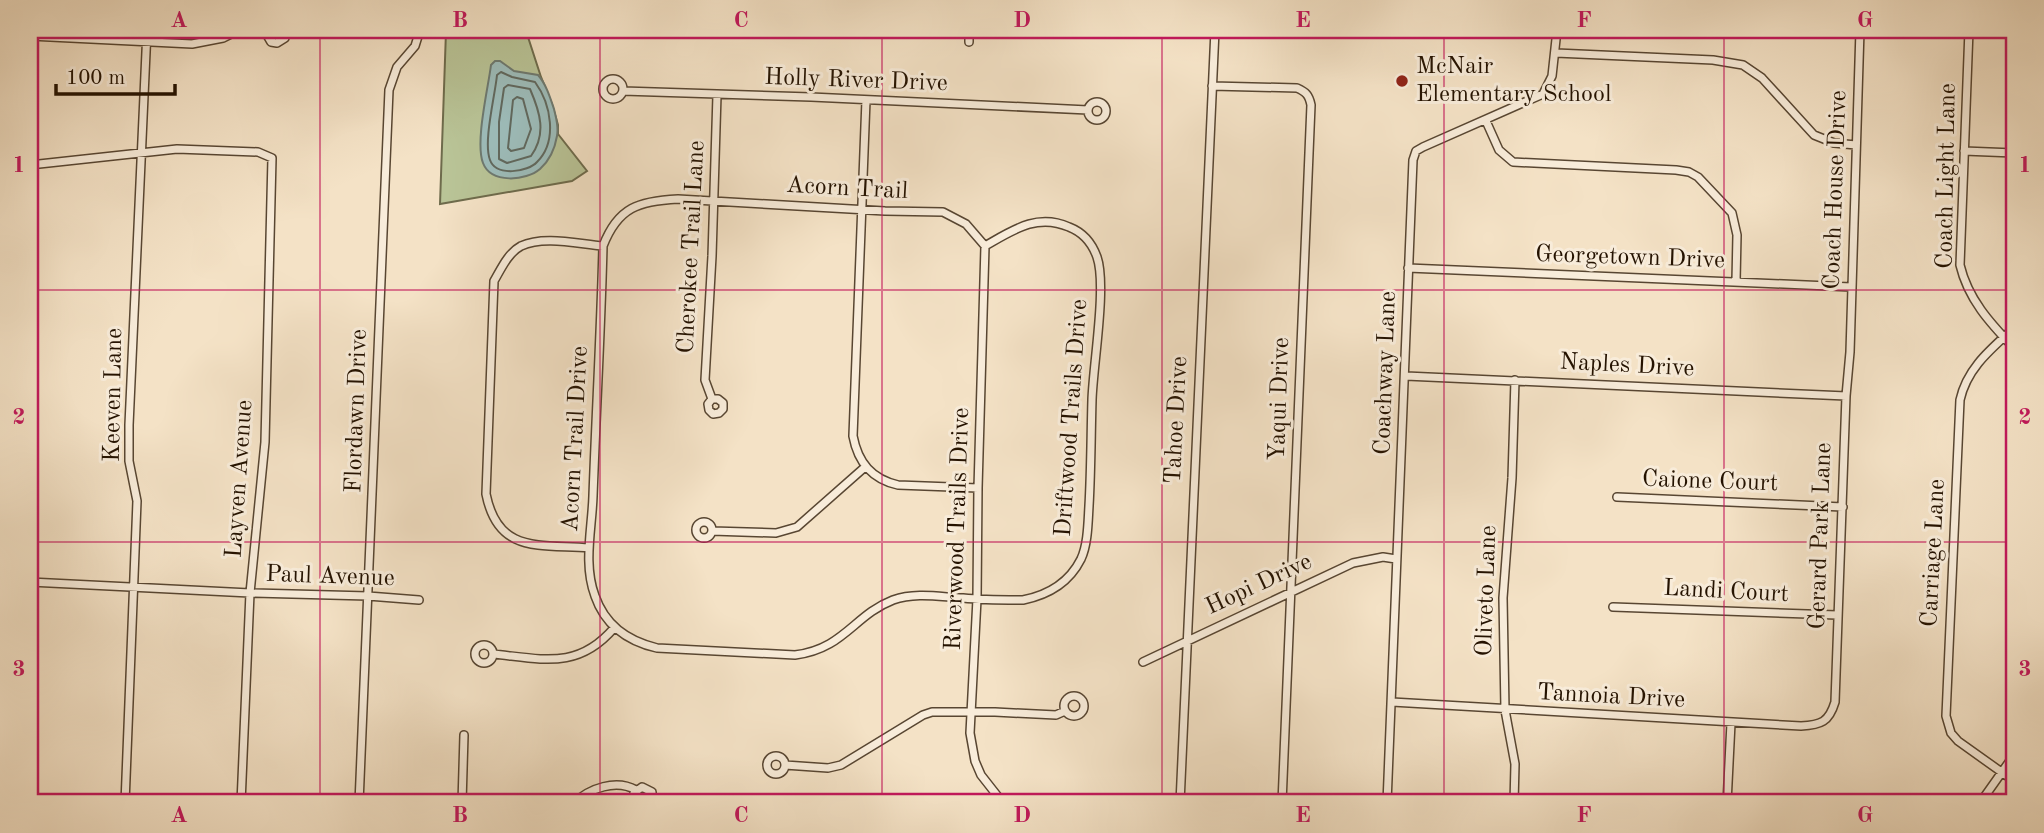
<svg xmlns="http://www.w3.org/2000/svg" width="2044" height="833" font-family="'Old Standard TT',serif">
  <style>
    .green { fill: #b9c497; stroke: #6e6b4c; stroke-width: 2 }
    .water { fill: #9dbdbb; stroke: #6d7970; stroke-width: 2 }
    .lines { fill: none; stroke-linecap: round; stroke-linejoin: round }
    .shore { stroke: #60685e; stroke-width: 2 }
    .minor-casing { stroke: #584632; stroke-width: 10 }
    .minor { stroke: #f8ecda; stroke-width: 7 }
    .grid { fill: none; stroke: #c2185b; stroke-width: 2; stroke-opacity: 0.55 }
    .poi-dot { fill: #8f2418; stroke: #f8ecda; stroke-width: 2.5 }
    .labels { text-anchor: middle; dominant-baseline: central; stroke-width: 6; stroke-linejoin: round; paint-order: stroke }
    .poi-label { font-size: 24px; fill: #241200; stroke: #f8ecda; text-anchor: start }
    .street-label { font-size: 24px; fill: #241200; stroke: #f8ecda }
    .neatline { fill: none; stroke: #c2185b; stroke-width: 2.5 }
    .grid-label { font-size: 23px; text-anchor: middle; font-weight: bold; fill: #c2185b }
  </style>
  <rect width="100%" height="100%" fill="#f4e2c6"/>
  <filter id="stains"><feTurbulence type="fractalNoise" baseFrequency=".00286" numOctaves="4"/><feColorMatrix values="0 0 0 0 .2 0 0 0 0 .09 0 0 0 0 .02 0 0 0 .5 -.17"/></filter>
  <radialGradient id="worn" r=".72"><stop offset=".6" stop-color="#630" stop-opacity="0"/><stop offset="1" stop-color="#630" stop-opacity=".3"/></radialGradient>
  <path class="green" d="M446 31 527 34 541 77 552 104 558 125V134L587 171 572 181 440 204Z"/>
  <path class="water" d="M495 61H500L514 71 538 75C546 84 550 97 554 109 556 118 559 126 557 136 555 148 549 161 540 169 526 181 491 184 483 163 475 142 488 89 491 65Z"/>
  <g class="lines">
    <path class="shore" d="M501 72 512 77 535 82C551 104 558 141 537 162 528 172 496 177 490 160 483 142 495 96 497 75Z
      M508 85 530 89C540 112 547 134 531 156L507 163 499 159V122L504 88Z
      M517 97 523 99 531 129 524 148 511 151 508 148 513 100Z"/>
    <g class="minor-casing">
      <path id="minor" d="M264 30 271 42 277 43 285 38 286 30
        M1928 30 2014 33
        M1969 30 1960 265C1968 299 1990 323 2014 348
        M30 36 192 44 223 38 239 30
        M969 42V30
        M1556 53 1713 60 1743 65 1762 78 1814 135 1834 143 1856 145
        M603 89a10 10 0 1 1 20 0a10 10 0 1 1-20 0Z
        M1212 86 1297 88C1306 92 1309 95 1311 105L1282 803
        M623 91 811 97 1088 110
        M866 100 853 436C858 463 872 479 898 485L978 488
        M1088 111a9 9 0 1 1 18 0a9 9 0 1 1-18 0Z
        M1486 121 1499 150 1513 162 1676 170 1689 172 1698 177 1732 213 1737 235 1736 281
        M1964 151 2014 153
        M30 165 177 149 258 152 272 158 265 442 250 593 241 803
        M678 199 885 211 943 212 966 224 985 246C1013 230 1037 213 1069 227 1082 232 1092 243 1097 257 1107 286 1093 365 1092 400 1091 435 1091 471 1089 506 1088 522 1088 544 1081 559 1069 583 1048 595 1023 600 1003 600 983 600 963 598 940 597 916 592 893 600 854 615 844 649 795 655L657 648C627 641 605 625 595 596 583 564 592 529 593 496 596 412 601 329 603 246 618 207 639 201 678 199Z
        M985 246 978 488 977 599 970 733 975 761 981 775 1003 803
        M1408 268 1851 287
        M2014 328C1991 349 1967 368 1960 400L1946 716 1951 733 1958 741 2014 781
        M1406 376 1846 396
        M712 399 708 404 709 410 713 414 719 413 723 409V403L718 399H712L705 380 712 256 717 95
        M1617 497 1843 507
        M696 530a8 8 0 1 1 16 0a8 8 0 1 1-16 0Z
        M712 531 776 533 797 527 865 467
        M589 548C539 544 498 554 486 494L494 281C501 269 508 253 521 246 544 235 578 244 603 246
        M30 582 250 593 368 596 419 600
        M1613 607 1837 615
        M475 654a9 9 0 1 1 18 0a9 9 0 1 1-18 0Z
        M493 654C543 659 578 670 614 628
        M1143 662 1353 563 1383 557 1396 559
        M1064 706a10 10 0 1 1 20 0a10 10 0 1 1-20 0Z
        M1392 702 1801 726C1821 725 1829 722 1835 702L1846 396 1850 352 1860 30
        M767 765a9 9 0 1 1 18 0a9 9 0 1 1-18 0Z
        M785 765 828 768 841 765 923 715 932 712H995L1056 715 1065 711
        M125 803 137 501 129 461V425L147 30
        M359 803 389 90 397 67 415 46 420 30
        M462 803 464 735
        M574 803C590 788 616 779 636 790
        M637 803 634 793 642 787 652 792V799L649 803
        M1180 803 1215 30
        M1387 803 1413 160 1416 151 1423 147 1543 94 1552 76 1557 30
        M1514 803 1515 764 1505 710 1503 598 1512 478 1515 380
        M1727 803 1731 723
        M1980 803 2014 755"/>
    </g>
    <use href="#minor" class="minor"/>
  </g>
  <path class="grid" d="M320 30V803M600 30V803M882 30V803M1162 30V803M1444 30V803M1724 30V803M30 290H2014M30 542H2014"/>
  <circle class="poi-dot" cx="1402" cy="81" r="7"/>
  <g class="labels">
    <g class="poi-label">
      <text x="1416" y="67">McNair<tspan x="1416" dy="28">Elementary School</tspan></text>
    </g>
    <g class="street-label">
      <text transform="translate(856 81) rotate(2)">Holly River Drive</text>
      <text transform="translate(1947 176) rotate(-89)">Coach Light Lane</text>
      <text transform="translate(847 189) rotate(3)">Acorn Trail</text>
      <text transform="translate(1836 190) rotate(-88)">Coach House Drive</text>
      <text transform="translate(692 247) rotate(-87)">Cherokee Trail Lane</text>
      <text transform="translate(1630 258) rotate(2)">Georgetown Drive</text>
      <text transform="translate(1627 366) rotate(3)">Naples Drive</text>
      <text transform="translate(1386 373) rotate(-88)">Coachway Lane</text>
      <text transform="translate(114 395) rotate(-89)">Keeven Lane</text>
      <text transform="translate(1280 399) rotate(-88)">Yaqui Drive</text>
      <text transform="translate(357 411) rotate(-88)">Flordawn Drive</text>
      <text transform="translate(1072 418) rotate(-86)">Driftwood Trails Drive</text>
      <text transform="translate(1177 420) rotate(-87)">Tahoe Drive</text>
      <text transform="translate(576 439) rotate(-87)">Acorn Trail Drive</text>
      <text transform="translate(240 479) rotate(-86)">Layven Avenue</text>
      <text transform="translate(1710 482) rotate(2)">Caione Court</text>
      <text transform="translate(958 529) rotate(-88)">Riverwood Trails Drive</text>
      <text transform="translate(1821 536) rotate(-88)">Gerard Park Lane</text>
      <text transform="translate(1934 553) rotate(-87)">Carriage Lane</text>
      <text transform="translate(330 577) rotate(2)">Paul Avenue</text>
      <text transform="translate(1259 585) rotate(-25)">Hopi Drive</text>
      <text transform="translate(1487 591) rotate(-88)">Oliveto Lane</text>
      <text transform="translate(1726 592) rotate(3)">Landi Court</text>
      <text transform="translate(1611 697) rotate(3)">Tannoia Drive</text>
    </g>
  </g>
  <rect width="2044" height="833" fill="none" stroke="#f4e2c6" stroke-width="77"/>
  <path d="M56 84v10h119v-10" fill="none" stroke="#241200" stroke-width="3.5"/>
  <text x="66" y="84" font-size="21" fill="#241200" stroke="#f8ecda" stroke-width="5" paint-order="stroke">100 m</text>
  <rect x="38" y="38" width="1968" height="756" class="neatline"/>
  <g class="grid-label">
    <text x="179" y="27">A</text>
    <text x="460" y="27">B</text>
    <text x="741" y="27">C</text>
    <text x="1022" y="27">D</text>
    <text x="1303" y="27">E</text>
    <text x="1584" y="27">F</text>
    <text x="1865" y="27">G</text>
    <text x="19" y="172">1</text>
    <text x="2025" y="172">1</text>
    <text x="19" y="424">2</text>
    <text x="2025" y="424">2</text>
    <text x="19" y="676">3</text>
    <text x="2025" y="676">3</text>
    <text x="179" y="822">A</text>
    <text x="460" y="822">B</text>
    <text x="741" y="822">C</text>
    <text x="1022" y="822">D</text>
    <text x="1303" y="822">E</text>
    <text x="1584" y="822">F</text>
    <text x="1865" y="822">G</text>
  </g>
  <rect width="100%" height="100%" filter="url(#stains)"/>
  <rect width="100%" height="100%" fill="url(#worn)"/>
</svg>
